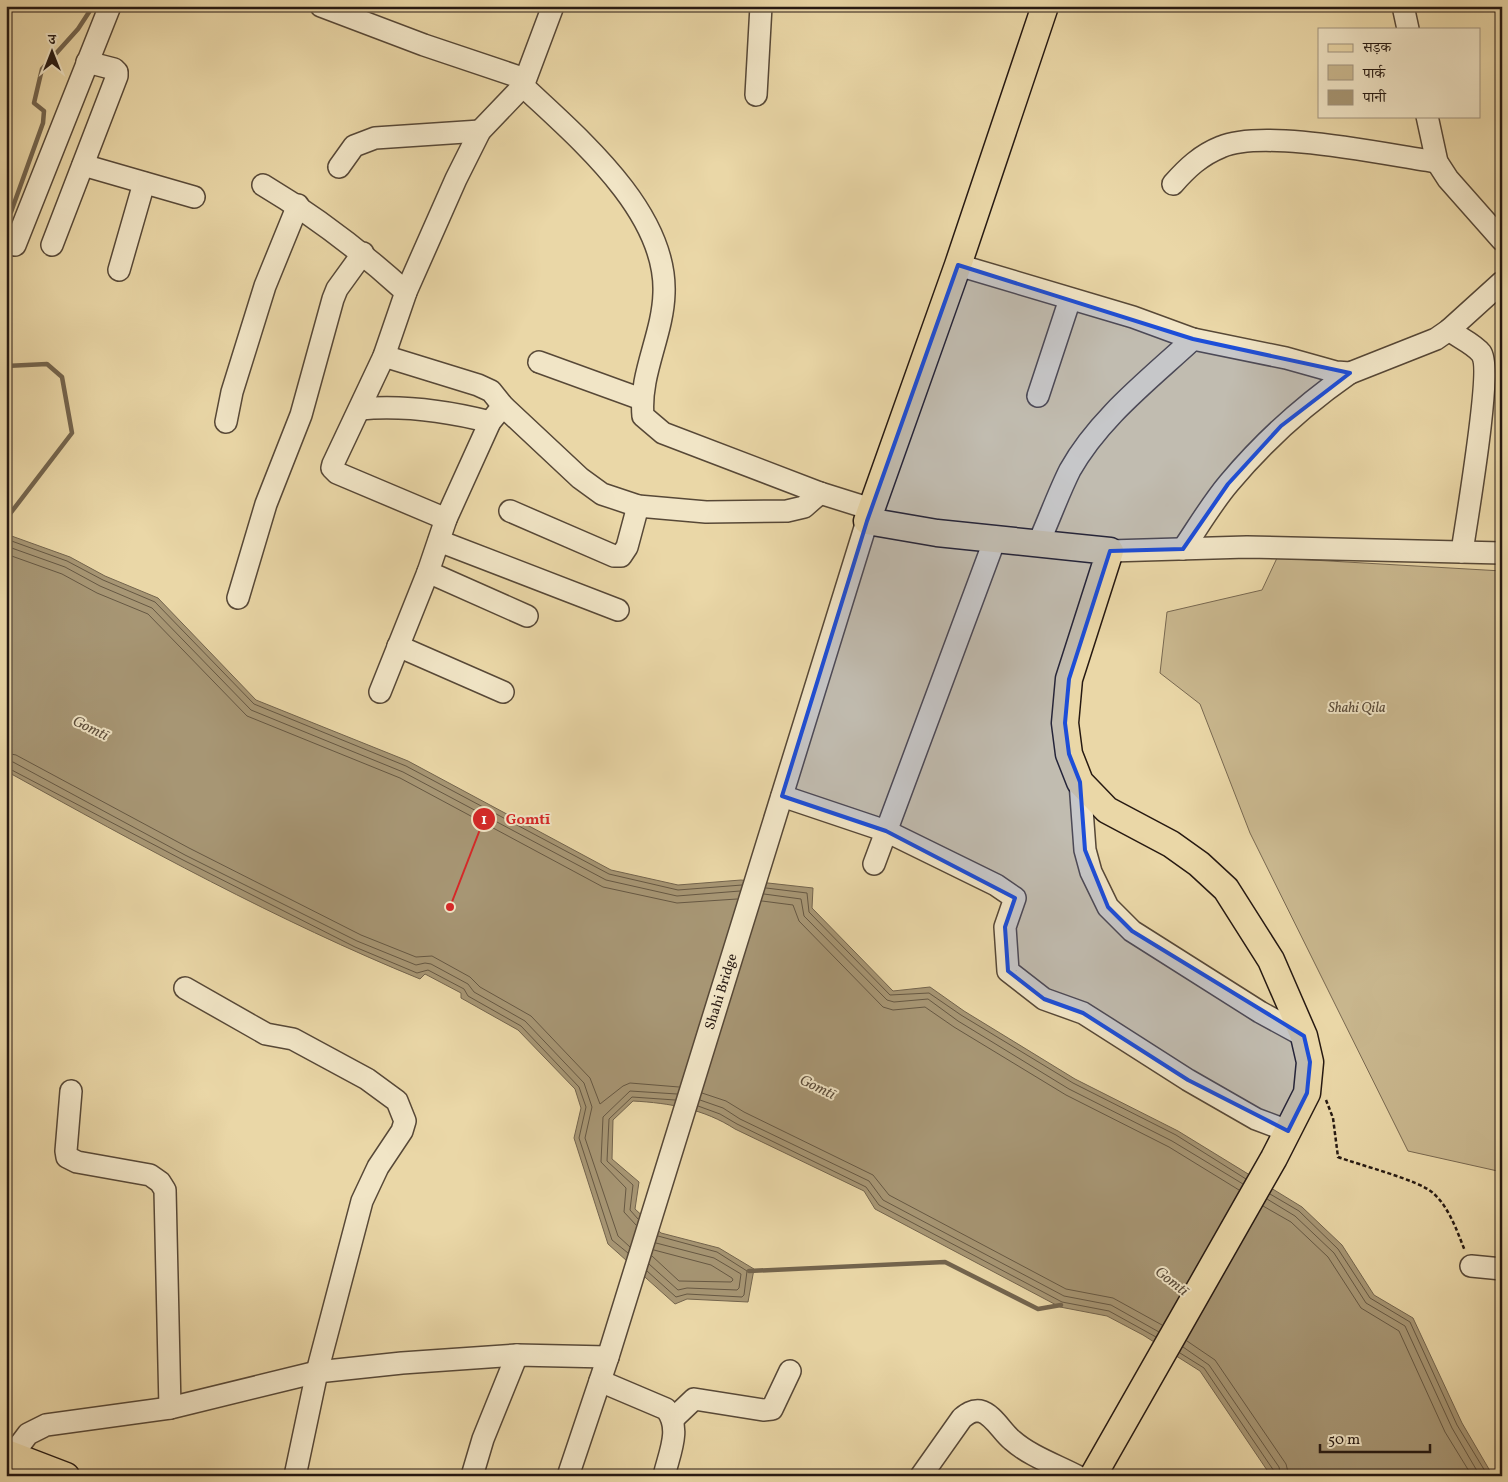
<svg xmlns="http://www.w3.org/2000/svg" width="1508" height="1482" font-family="Vollkorn,'Noto Serif Devanagari',serif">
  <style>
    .green { fill: #c9b78e; stroke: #786850 }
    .water { fill: #a79674; stroke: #73644d }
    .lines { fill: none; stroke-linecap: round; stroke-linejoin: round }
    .shore { stroke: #665843; stroke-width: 1 }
    .stream { stroke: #73644d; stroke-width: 4.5 }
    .minor-casing { stroke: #574837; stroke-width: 24 }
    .major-casing { stroke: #261912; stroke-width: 29 }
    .path { stroke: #261912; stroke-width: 2.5; stroke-dasharray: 4 2.5; stroke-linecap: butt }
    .minor { stroke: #f1e5c6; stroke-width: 21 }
    .major { stroke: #ead7a7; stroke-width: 26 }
    .marked { fill: #1d4ed8; fill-opacity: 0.2; stroke: #1d4ed8; stroke-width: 4; stroke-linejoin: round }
    .labels { text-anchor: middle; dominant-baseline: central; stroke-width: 4; stroke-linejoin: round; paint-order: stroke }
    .park-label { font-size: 14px; font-style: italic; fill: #574837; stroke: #f1e5c6 }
    .street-label { font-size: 14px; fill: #261912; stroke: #f1e5c6 }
    .water-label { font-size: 15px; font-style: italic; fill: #5a4b39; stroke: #f1e5c6 }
    .leader { fill: none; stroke: #d62828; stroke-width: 2 }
    .callout-dot { fill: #d62828; stroke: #f1e5c6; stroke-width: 2 }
    .mark-label { font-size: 15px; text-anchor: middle; font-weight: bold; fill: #fff }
    .callout-label { font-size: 15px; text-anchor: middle; font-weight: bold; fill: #d62828; stroke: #f1e5c6; stroke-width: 4; stroke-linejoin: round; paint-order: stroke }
  </style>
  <rect width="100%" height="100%" fill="#ead7a7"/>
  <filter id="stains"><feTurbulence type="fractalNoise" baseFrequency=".004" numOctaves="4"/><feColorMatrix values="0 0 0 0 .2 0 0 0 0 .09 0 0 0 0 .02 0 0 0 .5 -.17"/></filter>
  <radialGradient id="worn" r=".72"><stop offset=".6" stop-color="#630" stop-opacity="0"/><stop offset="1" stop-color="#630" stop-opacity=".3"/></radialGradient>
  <path class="green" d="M1277 558 1502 571V1172L1408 1151 1250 833 1200 704 1160 673 1167 612 1262 590Z"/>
  <path class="water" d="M6 534 70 557 105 576 158 598 256 700 408 761 611 870 678 885 741 880 813 888 812 908 893 991 930 987 964 1011 1075 1079 1178 1131 1302 1207 1342 1245 1374 1295 1413 1318 1462 1423 1493 1476H1271L1200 1371 1143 1335 1107 1316 1060 1307 875 1209 864 1191 735 1129C704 1109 670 1103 633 1101L613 1120 612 1159 639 1182 635 1209 661 1233 719 1248 754 1269 748 1302 687 1299 675 1304 608 1244 574 1138 581 1108 575 1089 518 1030 461 998V993L425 974 420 979C278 921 141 846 6 771Z"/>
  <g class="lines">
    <path class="shore" d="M6 539 67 561 103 580 155 602 254 704 406 766 609 874 678 890 742 885
      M6 546 65 567 100 586 152 608 251 710 403 772 606 880 677 896 740 891
      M6 554 62 574 97 593 148 614 247 716 400 778 603 887 677 903 737 899
      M6 753 16 755 189 848 361 935 416 957 432 956 470 977 480 987 531 1016 590 1078 600 1104 623 1086 630 1083 679 1087
      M6 761 13 762 185 855 357 941 416 965 425 963 431 964 468 984 474 992 525 1021 584 1083 592 1107 585 1138 618 1236 630 1247
      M6 767 183 860 355 947 417 973 428 970 464 989 468 996 521 1026 579 1087 586 1107 579 1138 612 1240 628 1253
      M766 888 807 893 809 912 890 995 929 993 961 1015 1073 1083 1176 1135 1246 1179
      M764 894 801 899 804 916 887 1000 894 1002 928 999 958 1021 1069 1089 1172 1141 1243 1184
      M762 901 793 905 799 921 883 1007 893 1010 925 1007 954 1027 1066 1095 1169 1147 1239 1190
      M702 1093 726 1101 744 1112 873 1175 889 1195 1066 1289 1113 1298 1162 1325
      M700 1100 723 1108 740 1119 869 1181 883 1200 1064 1296 1111 1305 1159 1332
      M698 1106 720 1114 737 1124 866 1187 879 1205 1062 1302 1109 1311 1156 1337
      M1270 1194 1299 1211 1338 1249 1370 1298 1410 1322 1457 1425 1488 1476
      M1267 1199 1295 1216 1334 1253 1366 1303 1405 1326 1452 1428 1480 1476
      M1263 1206 1291 1222 1328 1257 1361 1308 1399 1331 1445 1432 1472 1476
      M638 1219 630 1210 633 1185 607 1161 609 1119 632 1097 675 1100
      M636 1225 624 1212 626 1188 601 1162 603 1117 630 1091 677 1094
      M652 1256 679 1281 731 1282 733 1280 732 1278 711 1265 654 1250
      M649 1264 678 1290 687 1288 737 1290 739 1288 741 1274 714 1258 656 1243
      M647 1271 676 1297 687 1294 742 1297 744 1295 747 1271 717 1252 658 1236
      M1187 1341 1215 1360 1286 1464 1289 1476
      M1183 1347 1209 1365 1279 1467 1281 1476
      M1180 1353 1204 1368 1274 1471 1275 1476"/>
    <path class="stream" d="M6 217 11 212 43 123 44 111 34 103 42 69 78 29 93 6
      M6 366 47 364 62 377 72 433 6 519
      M749 1271 945 1262 1038 1309 1061 1305"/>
    <g class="minor-casing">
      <g id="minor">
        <path d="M321 6 424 45 525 79"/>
        <path d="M1403 6 1408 29"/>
        <path d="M523 86C577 137 667 211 664 293 663 335 639 374 643 416L663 433 820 493 871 509"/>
        <path d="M756 95 761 6"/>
        <path d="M1427 116 1437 162 1448 179 1502 240"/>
        <path d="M83 165 194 197"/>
        <path d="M339 167 354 146 375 138 480 131"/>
        <path d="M1173 184C1187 168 1201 155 1221 147 1264 128 1387 155 1437 162"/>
        <path d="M263 185C315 216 362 252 406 292"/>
        <path d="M15 245 110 6"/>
        <path d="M52 245 117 76V72L114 69 87 62"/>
        <path d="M958 265 1133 317 1193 339 1286 358 1336 372 1350 373 1436 339 1449 330 1502 282"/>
        <path d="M119 270 144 183"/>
        <path d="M1449 330C1458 337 1474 344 1481 353 1493 369 1466 523 1462 552"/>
        <path d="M384 356 478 385 491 391 503 406 580 478 602 494 638 506 706 512 787 511 804 507 820 493"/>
        <path d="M539 362 641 399"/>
        <path d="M1038 396 1070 299"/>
        <path d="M360 409C404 405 447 411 490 422"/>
        <path d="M226 422 232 392 265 286 298 205"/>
        <path d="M510 511 614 556H621L627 547 638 506"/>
        <path d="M446 519 337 473 332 468 333 464 384 356 406 292 456 179 480 131 523 86 553 6"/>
        <path d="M439 541 618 610"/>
        <path d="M1038 544C1049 520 1058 494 1070 470 1099 418 1150 379 1193 339"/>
        <path d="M1183 549C1198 527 1212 503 1229 483 1265 440 1304 405 1350 373"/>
        <path d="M1110 551 1247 547 1502 553"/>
        <path d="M428 572 527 616"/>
        <path d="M238 598 266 504 301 415 333 299 337 289 363 253"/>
        <path d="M398 646 503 692"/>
        <path d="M380 692 428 572 446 519 490 422 503 406"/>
        <path d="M1080 782 1085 850 1091 872 1108 907 1132 931 1260 1012 1304 1036"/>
        <path d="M782 796 886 831 996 885 1015 898 1005 927 1008 971 1044 999 1083 1013 1188 1080 1256 1119 1288 1131"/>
        <path d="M874 864 995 539"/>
        <path d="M185 988 266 1034 293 1039 367 1079 397 1101 405 1121 402 1131 378 1167 362 1201 317 1372 295 1476"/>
        <path d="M71 1091 66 1151 67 1157 77 1162 150 1175 160 1182 165 1190 170 1408"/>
        <path d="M1471 1266 1502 1269"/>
        <path d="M600 1381 666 1409C682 1428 669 1454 664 1476"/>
        <path d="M674 1418 694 1399 763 1410 772 1409 790 1371"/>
        <path d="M13 1454 28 1434 46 1425 170 1408 317 1372 402 1363 517 1355 608 1357"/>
        <path d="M472 1476 483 1439 517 1355"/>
        <path id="s1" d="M568 1476 608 1357 867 521"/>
        <path d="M921 1476 962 1418C967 1414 972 1410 980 1411 993 1414 1002 1432 1012 1440 1030 1456 1056 1465 1077 1476"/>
      </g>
    </g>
    <g class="major-casing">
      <path id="major" d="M1045 6 958 265 867 521 937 533 1110 551 1069 679 1065 723 1069 754 1080 782 1107 810 1171 844 1199 864 1226 889 1271 960 1304 1036 1310 1062 1307 1093 1274 1158 1093 1476
        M6 1453 66 1476"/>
    </g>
    <path class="path" d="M1326 1100 1333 1118 1338 1157C1359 1165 1419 1180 1433 1193 1449 1207 1457 1231 1465 1251"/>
    <use href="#minor" class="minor"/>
    <use href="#major" class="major"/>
  </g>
  <path class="marked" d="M958 265 1193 339 1350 373 1281 426 1228 484 1183 549 1110 551 1069 679 1065 723 1069 754 1080 782 1085 850 1108 907 1132 931 1304 1036 1310 1062 1307 1093 1288 1131 1188 1080 1083 1013 1044 999 1008 971 1005 927 1015 898 886 831 782 796 867 521Z"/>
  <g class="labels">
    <g class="park-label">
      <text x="1357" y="708">Shahi Qila</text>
    </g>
    <g class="street-label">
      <text stroke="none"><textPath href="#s1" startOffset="508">Shahi Bridge</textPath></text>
    </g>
    <g class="water-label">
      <text transform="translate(90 729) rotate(26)">Gomtī</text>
      <text transform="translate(817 1088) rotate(26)">Gomtī</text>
      <text transform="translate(1171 1282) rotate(38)">Gomtī</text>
    </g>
  </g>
  <path class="leader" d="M450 907L484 819"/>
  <g class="callout-dot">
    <circle cx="450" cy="907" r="5"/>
    <circle cx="484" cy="819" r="12"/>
  </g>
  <g class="mark-label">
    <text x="484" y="824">1</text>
  </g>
  <g class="callout-label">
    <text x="528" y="824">Gomtī</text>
  </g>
  <rect width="1508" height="1482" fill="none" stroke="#ead7a7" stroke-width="25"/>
  <rect x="8" y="8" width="1493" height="1467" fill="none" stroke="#261912" stroke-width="2.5"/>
  <rect x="12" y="12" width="1483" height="1457" fill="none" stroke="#261912"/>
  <rect x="1318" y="28" width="162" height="90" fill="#f1e5c6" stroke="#a0937e"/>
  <rect x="1328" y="44" width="25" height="8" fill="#ead7a7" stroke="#a0937e"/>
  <text x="1363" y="52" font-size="15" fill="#261912">सड़क</text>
  <rect x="1328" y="65" width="25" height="15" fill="#c9b78e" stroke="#a0937e"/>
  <text x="1363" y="78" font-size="15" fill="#261912">पार्क</text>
  <rect x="1328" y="90" width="25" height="15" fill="#a79674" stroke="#a0937e"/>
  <text x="1363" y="102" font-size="15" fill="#261912">पानी</text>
  <g transform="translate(52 52)" stroke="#f1e5c6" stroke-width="4" paint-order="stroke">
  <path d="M0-4L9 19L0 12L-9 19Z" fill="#261912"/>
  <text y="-8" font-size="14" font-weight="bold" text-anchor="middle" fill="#261912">उ</text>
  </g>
  <path d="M1320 1444v8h110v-8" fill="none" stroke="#261912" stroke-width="2.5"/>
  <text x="1328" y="1444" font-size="15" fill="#261912" stroke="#f1e5c6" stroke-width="4" paint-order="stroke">50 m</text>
  <rect width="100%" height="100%" filter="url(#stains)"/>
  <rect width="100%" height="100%" fill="url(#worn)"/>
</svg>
